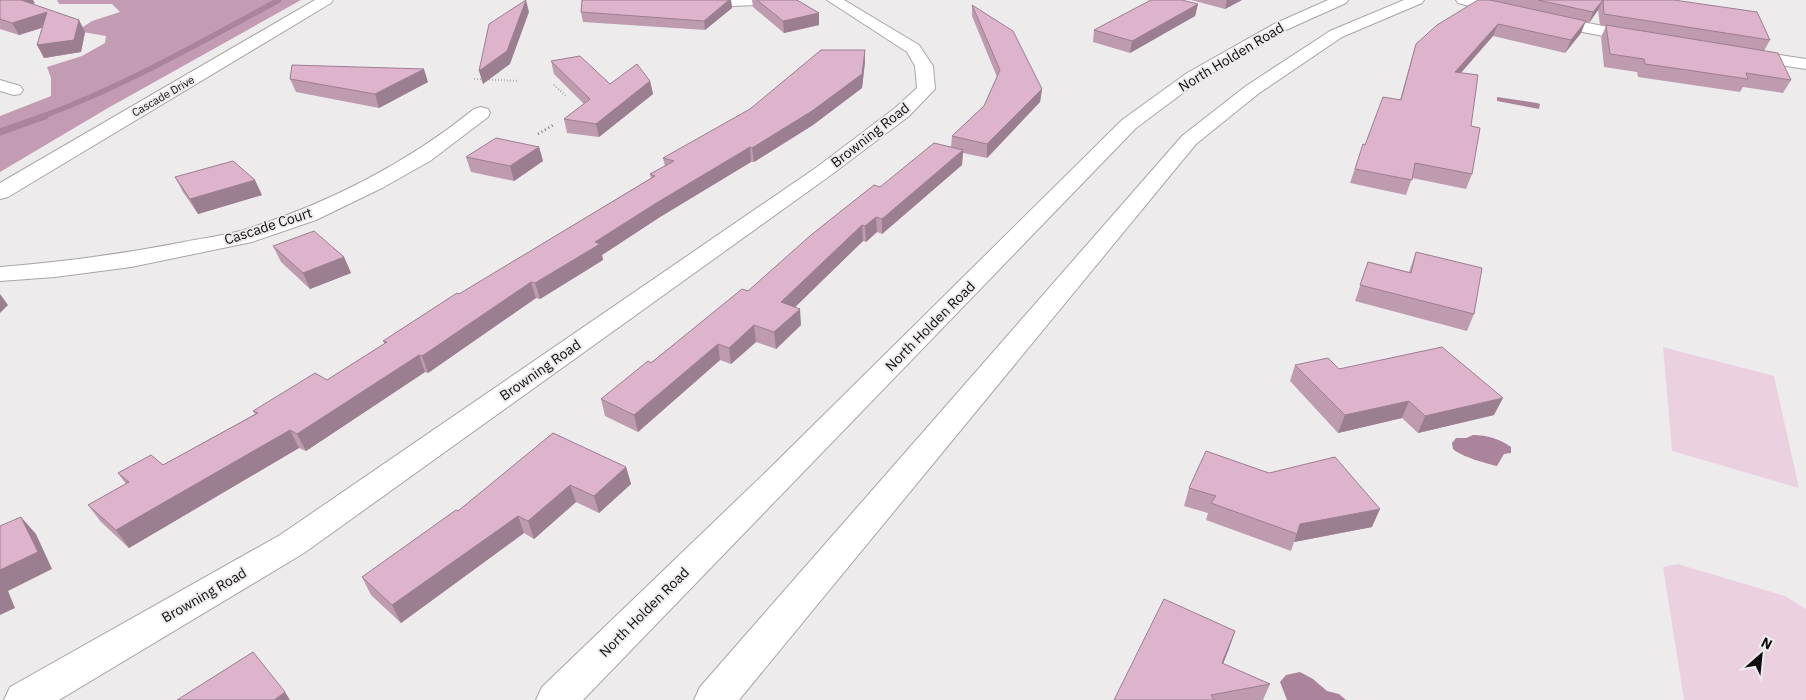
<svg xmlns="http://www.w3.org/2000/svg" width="1806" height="700" font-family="'IBM Plex Sans',sans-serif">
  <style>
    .green { fill: #ebd1e0 }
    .forest { fill: #c39bb3 }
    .water { fill: #ab849c }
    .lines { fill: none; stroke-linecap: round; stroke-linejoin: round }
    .stream-far1 { stroke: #ab849c; stroke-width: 5.5 }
    .stream { stroke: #ab849c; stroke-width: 7 }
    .minor-casing { stroke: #a9a5a7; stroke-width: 2 }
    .major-casing { stroke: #a9a5a7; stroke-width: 2 }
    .path-far1 { stroke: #767475; stroke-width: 2; stroke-dasharray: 0.5 2.5; stroke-linecap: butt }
    .path { stroke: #767475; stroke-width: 2.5; stroke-dasharray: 1 3; stroke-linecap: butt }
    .minor { fill: #fff; fill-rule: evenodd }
    .major { fill: #fff; fill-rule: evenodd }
    .wall { fill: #bf9bb0 }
    .shaded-wall { fill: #9b7e90 }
    .building { fill: #deb4cd; stroke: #9b7e90 }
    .labels { text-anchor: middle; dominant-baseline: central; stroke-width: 4; stroke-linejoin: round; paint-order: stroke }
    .far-street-label { font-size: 11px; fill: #0e0d0d; stroke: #eeebed }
    .street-label { font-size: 14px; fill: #0e0d0d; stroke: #eeebed }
  </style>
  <rect width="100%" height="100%" fill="#eeebed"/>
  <path class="green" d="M1663 347 1774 376 1799 488 1672 451Z
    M1678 564 1785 596 1806 609V700H1684L1663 567Z"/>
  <path class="forest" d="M57 0H301L108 108 0 172V116L51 96V78L47 67 82 56 105 43 106 36 77 31 92 21 120 12 112 4H59Z"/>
  <path class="water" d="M1497 97 1537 103 1540 104 1539 109 1497 101Z
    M1473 435C1487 435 1500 439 1511 447V453L1504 454 1497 466C1485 463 1462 457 1453 449L1452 443 1456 438H1466Z
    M1300 672 1313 679 1327 691 1339 694 1346 700H1287L1280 682 1286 675Z"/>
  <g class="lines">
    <path class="stream-far1" d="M41 117C125 86 201 42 279 0"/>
    <path class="stream" d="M0 132 45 116"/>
    <g class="minor-casing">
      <path id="minor" d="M315 0H333L331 3 8 197 0 199V183Z
        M664 0H795L793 3 788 4 733 6 671 4 666 3Z
        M827 0H844L919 45 933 66 935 89 909 116 831 175 304 553 59 700H4L10 687 280 535 817 167 895 108 917 88 915 66 907 52Z
        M1456 0H1481L1526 11 1639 33 1645 35 1647 38 1645 41 1639 43 1526 21 1458 3Z
        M1746 50 1806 59V69L1740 59 1738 55 1740 51Z
        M0 80 20 86 23 90 20 94 14 95 0 91Z
        M481 107 488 109 490 113 488 117 430 161 382 188 316 220 252 242 131 267 55 277 0 281V267C62 262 123 254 184 242 203 238 222 236 240 231 324 206 406 164 474 109Z"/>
    </g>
    <g class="major-casing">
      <path id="major" d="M1328 0H1348L1346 3 1286 30 1199 81 1136 128 583 700H536L542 687 770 468 1122 120 1187 73 1274 24Z
        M1404 0H1424L1422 3 1342 37 1258 94 1196 144 739 700H694L700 687 1182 136 1246 86 1330 31Z"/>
    </g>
    <path class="path-far1" d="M474 79 519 81
      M554 85 567 97"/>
    <path class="path" d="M538 134 555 124"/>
    <use href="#minor" class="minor"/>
    <use href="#major" class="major"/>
  </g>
  <path class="wall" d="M0 0 35 3 32 4 79 20 85 32 81 52 44 58 42 28 19 35 0 29Z
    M582 0H731L732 8 705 30 583 22 581 12Z
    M752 0H797L819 13V25L784 33 753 7Z
    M1191 0H1242L1225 9Z
    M1492 0H1674L1770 40 1764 51 1791 80 1783 93 1743 87 1740 92 1638 77 1637 72 1604 67 1601 37 1606 26 1600 25 1598 10 1589 23 1585 22 1581 33 1565 53 1493 36 1461 73 1471 126 1472 174 1466 189 1412 178 1406 195 1350 183 1363 144 1365 145 1400 100 1412 57 1416 44Z
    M1198 4 1195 16 1130 53 1093 42 1094 30Z
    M972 5 1042 89 1040 102 987 158 963 153 962 165 882 234 877 232 866 242 863 241 794 307 801 325 776 349 756 342 731 364 720 360 638 432 605 416 601 399 748 291 880 187 951 147 952 136 984 106 997 77 972 16Z
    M865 50V62L862 88 813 125 754 162H751L660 217 602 255 603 260 540 299 536 298 428 373 425 372 306 451 299 448 129 548 101 522 88 505 126 484 118 473 163 465 255 414 253 411 327 380 385 344 383 341 651 178 650 174 665 166 663 158Z
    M551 61 610 84 650 81 653 94 599 137 567 133 564 119 584 104 554 74Z
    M290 79 428 82 379 108 296 92Z
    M539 147 543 161 514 181 471 172 466 157Z
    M175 177 262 195 198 214 183 192Z
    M273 246 344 257 351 273 310 289 281 262Z
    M1416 252 1474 314 1467 331 1355 301 1368 262 1409 272Z
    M1295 365 1339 369 1494 415 1418 433 1402 418 1338 433 1290 381Z
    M626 467 631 484 599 513 576 502 534 539 524 533 401 623 371 595 362 577 458 511Z
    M1189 488 1372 527 1294 542 1291 551 1206 520 1208 513 1184 506Z
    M1235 631 1223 664 1270 684 1263 700H1114Z"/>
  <path class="shaded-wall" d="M13 0H33L35 3 17 8Z
    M526 0 529 12 510 64 483 84 479 71Z
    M729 0H731L732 8 705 30 704 21Z
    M1227 0H1242L1225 9Z
    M1603 0 1598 10 1589 23 1593 12Z
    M1198 4 1195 16 1130 53 1132 41Z
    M47 12 53 24 19 35 12 23Z
    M819 13V25L784 33 783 21Z
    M79 20 85 32 81 52 44 58 37 45Z
    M1586 21 1581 33 1565 53 1571 40Z
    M1498 24 1493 36 1450 85 1455 72Z
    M865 50V62L862 88 813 125 754 162 752 148Z
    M424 69 428 82 379 108 375 94Z
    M650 81 653 94 599 137 596 124Z
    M1042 89 1040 102 987 158V144Z
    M539 147 543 161 514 181 510 166Z
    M750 147 751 162 660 217 602 255 603 260 540 299 535 283 595 242 658 202Z
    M963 150 962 165 882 234V219Z
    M255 180 262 195 198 214 190 199Z
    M876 217 877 232 866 242 865 226Z
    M862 225 863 241 783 319 781 302Z
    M344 257 351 273 310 289 303 273Z
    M531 282 536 298 428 373 422 356Z
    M0 294 8 305 0 313Z
    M800 309 801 325 776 349 774 332Z
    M754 325 756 342 731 364 729 348Z
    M718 344 720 360 638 432 634 415Z
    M419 355 425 372 306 451 297 434Z
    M1503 398 1494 415 1418 433 1425 416Z
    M1409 401 1402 418 1338 433 1345 415Z
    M290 430 299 448 129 548 116 530Z
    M626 467 631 484 599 513 594 496Z
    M570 485 576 502 534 539 528 521Z
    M1380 509 1372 527 1294 542 1300 524Z
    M518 516 524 533 401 623 392 605Z
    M21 517 36 534 52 569 8 591 15 608 0 615V570Z
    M1235 631 1229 649 1216 681 1222 663Z
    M285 692 290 700H274Z"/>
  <path class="building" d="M0 0H21L79 20 74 40 37 45 47 12 12 23 0 19Z
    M526 0 507 51 479 71 489 24Z
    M582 0H729L704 21 581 12Z
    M757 0H797L819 13 783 21Z
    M1151 0H1182L1198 4 1132 41 1094 30Z
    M1478 0H1490L1586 21 1571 40 1498 24 1455 72 1478 75 1471 126 1480 128 1472 174 1415 163 1412 180 1355 169 1363 144 1365 145 1383 97 1401 100 1416 44 1437 25Z
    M1538 0H1603L1593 12Z
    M1603 0H1674L1757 12 1770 40 1604 14Z
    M972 5 1013 31 1042 89 987 144 952 136 984 106 1000 70Z
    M1606 25 1778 53 1791 80 1746 73 1748 79 1680 69 1645 64 1644 59 1610 54Z
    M821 50H865L862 74 812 111 752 148 750 147 658 202 595 242 600 244 535 283 531 282 422 356 419 355 297 434 290 430 116 530 88 505 129 482 118 473 151 455 163 465 258 413 253 411 315 373 327 380 387 342 383 341 457 293 459 294 655 176 650 174 674 161 663 158 750 109Z
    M580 56 610 84 637 64 650 81 596 124 564 119 590 99 551 61Z
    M292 65 424 69 375 94 290 79Z
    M496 138 539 147 510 166 466 157Z
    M934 143 963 150 882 219 876 217 865 226 862 225 781 302 800 309 774 332 754 325 729 348 718 344 634 415 601 399 648 361 651 363 742 289 748 291 811 235 874 185 880 187Z
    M233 161 255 180 190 199 175 177Z
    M314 231 344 257 303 273 273 246Z
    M1416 252 1482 268 1474 314 1360 285 1368 262 1411 273Z
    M1442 347 1503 398 1425 416 1409 401 1345 415 1295 365 1328 358 1339 369Z
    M553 433 626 467 594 496 570 485 528 521 518 516 392 605 362 577 456 510 458 511Z
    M1206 451 1269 473 1335 457 1380 509 1300 524 1297 534 1211 503 1216 496 1189 488Z
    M21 517 38 552 0 570V526Z
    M1164 599 1235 631 1222 663 1270 684 1211 695 1214 700H1114Z
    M253 652 285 692 274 700H177Z"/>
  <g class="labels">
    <g class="far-street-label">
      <text transform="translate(163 96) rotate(-30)">Cascade Drive</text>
    </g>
    <g class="street-label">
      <text transform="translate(1231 57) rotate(-31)">North Holden Road</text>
      <text transform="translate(870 135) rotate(-38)">Browning Road</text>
      <text transform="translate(268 226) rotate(-18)">Cascade Court</text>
      <text transform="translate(930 326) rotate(-45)">North Holden Road</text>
      <text transform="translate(540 370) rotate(-35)">Browning Road</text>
      <text transform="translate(204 595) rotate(-30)">Browning Road</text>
      <text transform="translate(644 612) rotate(-45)">North Holden Road</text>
    </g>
  </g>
  <g transform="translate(1761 655) rotate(27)" stroke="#eeebed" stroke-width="4" paint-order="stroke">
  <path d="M0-4L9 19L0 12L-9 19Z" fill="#0e0d0d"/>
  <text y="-8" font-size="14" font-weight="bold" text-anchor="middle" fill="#0e0d0d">N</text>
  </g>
</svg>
